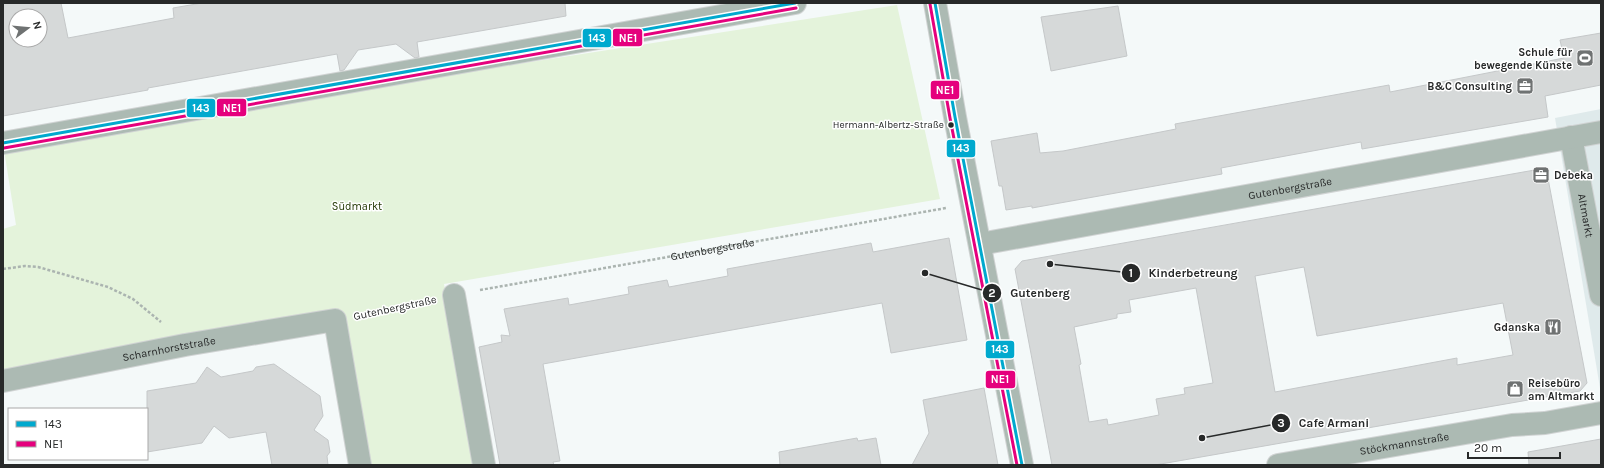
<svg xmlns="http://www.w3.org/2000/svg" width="1604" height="468" font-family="Karla,sans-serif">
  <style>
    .built { fill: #dfeaeb }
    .green { fill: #e4f3db }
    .building { fill: #d6d9d9; stroke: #c5c8c9; fill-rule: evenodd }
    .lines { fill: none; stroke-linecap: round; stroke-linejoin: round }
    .minor-casing { stroke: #d0d3d3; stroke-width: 24 }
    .path { stroke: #abb4b0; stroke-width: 2.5; stroke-dasharray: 3 2; stroke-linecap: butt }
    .minor { stroke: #acbab3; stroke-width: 22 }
    .bus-1-casing { stroke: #fff; stroke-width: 6 }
    .bus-2-casing { stroke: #fff; stroke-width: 6 }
    .bus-1 { stroke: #00a9ce; stroke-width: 3 }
    .bus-2 { stroke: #e5007d; stroke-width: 3 }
    .bus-dot { fill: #272929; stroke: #fff; stroke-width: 1.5 }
    .labels { text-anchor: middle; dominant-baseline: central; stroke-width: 3; stroke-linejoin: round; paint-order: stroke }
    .bus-label { font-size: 10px; fill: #272929; stroke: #fff; text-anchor: end }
    .poi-label { font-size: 11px; font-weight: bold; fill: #272929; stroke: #fff; text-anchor: end }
    .street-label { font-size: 11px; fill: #272929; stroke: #fff }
    .park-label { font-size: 11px; fill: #233804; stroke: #fff }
    .leader { fill: none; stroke: #272929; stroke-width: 1.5 }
    .callout-dot { fill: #272929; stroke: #fff; stroke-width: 1.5 }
    .mark-label { font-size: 12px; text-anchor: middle; font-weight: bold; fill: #fff }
    .callout-label { font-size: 12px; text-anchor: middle; font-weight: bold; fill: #272929; stroke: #fff; stroke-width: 3; stroke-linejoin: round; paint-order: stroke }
    .line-badge { stroke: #fff; stroke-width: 1.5 }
    .badge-label { font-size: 11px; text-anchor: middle; font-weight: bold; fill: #fff }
  </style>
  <rect width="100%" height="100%" fill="#f4f9f9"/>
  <path class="built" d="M1601 109V394L1555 118Z"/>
  <path class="green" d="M897 5 940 199 444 284 480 465H360L335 321 3 381V229L16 225 3 144Z"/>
  <path class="building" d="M3 3H61L68 38 174 18 173 8 202 3H565L566 16 417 42 419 57 415 58 396 44 358 50 344 70 340 71 337 54 148 88V90L3 116ZM16 16H40V40H16Z
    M1118 6 1127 56 1051 71 1041 17Z
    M1601 33V85L1545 96 1548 117 1362 149 1361 142 1221 168 1222 174 1032 208V206L1006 210 1002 186H999L991 141 1037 133 1040 153 1063 151 1176 129 1175 124 1389 85 1390 92 1564 58 1560 40Z
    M1546 168 1587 383 1580 391 1155 465H1052L1015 269 1022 261ZM1304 267 1317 336 1503 303 1513 355 1457 365V358L1275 392 1255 276ZM1196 288 1213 383 1184 388 1185 394 1156 399 1159 415 1108 425 1107 419 1089 422 1079 365 1081 364 1074 327 1117 318V314L1131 312 1129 300Z
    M949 238 967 340 891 353 882 303 543 364 560 461 553 462 554 465H500L479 347 502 342 501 335 510 336 504 309 568 298 569 305 629 294 628 287 667 280 669 287 728 276 727 269 871 243 873 252Z
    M274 364 320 396 323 416 314 430 328 440 330 452 327 456 328 465H272L266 432 229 438 214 426 202 443 147 452V391L196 383 207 367 221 377 253 371 256 367Z
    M984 388 998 465H912L929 433 923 400Z
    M857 438 858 441 876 438 881 465H780L779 452Z
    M1601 439V465H1529L1528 452Z"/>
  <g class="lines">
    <g class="minor-casing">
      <g id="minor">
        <path d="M935 3 955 117 1022 465"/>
        <path id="s2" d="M1571 137 1601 295"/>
        <path d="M3 143 795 3"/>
        <path id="s3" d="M980 244 1601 132"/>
        <path d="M454 295 484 465"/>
        <path id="s4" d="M3 381 185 345 335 320 360 465"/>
        <path id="s5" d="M1278 465 1512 425 1545 423 1601 413"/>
      </g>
    </g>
    <g class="path">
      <path d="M3 269 25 266 38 267 108 287 133 299 161 322"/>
      <path id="s1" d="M480 290 946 208"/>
      <path d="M361 315 428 301"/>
    </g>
    <use href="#minor" class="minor"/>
    <g class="bus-1-casing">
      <path id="bus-1" d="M935 3 955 117 1022 465
        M3 143 795 3"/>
    </g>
    <g class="bus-2-casing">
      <path id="bus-2" d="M930 4 950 118 1017 465
        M4 148 796 8"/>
    </g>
    <use href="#bus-1" class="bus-1"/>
    <use href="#bus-2" class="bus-2"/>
  </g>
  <defs>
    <g id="stadium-square" transform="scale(0.9)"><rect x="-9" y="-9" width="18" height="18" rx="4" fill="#6f7272" stroke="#fff"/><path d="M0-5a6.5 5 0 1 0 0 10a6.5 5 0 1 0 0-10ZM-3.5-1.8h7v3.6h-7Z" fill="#fff"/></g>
    <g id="office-square" transform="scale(0.9)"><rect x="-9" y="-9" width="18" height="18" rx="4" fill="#6f7272" stroke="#fff"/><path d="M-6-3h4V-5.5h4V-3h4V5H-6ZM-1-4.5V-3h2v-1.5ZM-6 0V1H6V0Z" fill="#fff"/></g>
    <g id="restaurant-square" transform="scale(0.9)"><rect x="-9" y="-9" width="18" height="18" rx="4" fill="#6f7272" stroke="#fff"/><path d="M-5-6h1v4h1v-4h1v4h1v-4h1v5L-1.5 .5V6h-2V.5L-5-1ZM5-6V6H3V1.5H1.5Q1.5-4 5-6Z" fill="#fff"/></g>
    <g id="shop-square" transform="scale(0.9)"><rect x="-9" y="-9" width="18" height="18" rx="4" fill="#6f7272" stroke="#fff"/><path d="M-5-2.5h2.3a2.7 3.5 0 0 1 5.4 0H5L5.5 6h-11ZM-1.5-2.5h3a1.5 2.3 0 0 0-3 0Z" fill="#fff"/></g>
  </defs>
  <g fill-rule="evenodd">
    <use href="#stadium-square" x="1585" y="58"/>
    <use href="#office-square" x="1525" y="86"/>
    <use href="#office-square" x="1541" y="175"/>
    <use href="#restaurant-square" x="1553" y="327"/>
    <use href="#shop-square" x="1515" y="389"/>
  </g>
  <circle class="bus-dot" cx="951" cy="125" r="3.5"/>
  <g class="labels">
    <g class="bus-label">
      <text x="944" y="125">Hermann-Albertz-Straße</text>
    </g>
    <g class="poi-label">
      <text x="1572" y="52">Schule für<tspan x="1572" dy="13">bewegende Künste</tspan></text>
      <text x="1512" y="86">B&amp;C Consulting</text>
      <text x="1554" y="175" text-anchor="start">Debeka</text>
      <text x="1540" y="327">Gdanska</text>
      <text x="1528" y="383" text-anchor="start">Reisebüro<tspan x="1528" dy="13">am Altmarkt</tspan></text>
    </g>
    <g class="street-label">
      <text stroke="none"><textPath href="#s3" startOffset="315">Gutenbergstraße</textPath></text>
      <text stroke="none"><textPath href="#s2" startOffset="80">Altmarkt</textPath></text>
      <text stroke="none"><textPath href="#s1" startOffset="236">Gutenbergstraße</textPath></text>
      <text transform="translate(395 308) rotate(-12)">Gutenbergstraße</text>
      <text stroke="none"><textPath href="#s4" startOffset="169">Scharnhorststraße</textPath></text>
      <text stroke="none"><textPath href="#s5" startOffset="128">Stöckmannstraße</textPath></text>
    </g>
    <g class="park-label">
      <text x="357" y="206">Südmarkt</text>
    </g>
  </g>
  <path class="leader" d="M1050 264L1131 273M925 273L992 293M1202 438L1281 423"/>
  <g class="callout-dot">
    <circle cx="1050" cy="264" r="4"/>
    <circle cx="925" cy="273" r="4"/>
    <circle cx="1202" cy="438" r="4"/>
    <circle cx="1131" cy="273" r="10"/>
    <circle cx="992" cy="293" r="10"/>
    <circle cx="1281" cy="423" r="10"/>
  </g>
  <g class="mark-label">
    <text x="1131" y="277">1</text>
    <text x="992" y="297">2</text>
    <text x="1281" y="427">3</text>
  </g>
  <g class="callout-label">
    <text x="1193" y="277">Kinderbetreung</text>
    <text x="1040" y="297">Gutenberg</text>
    <text x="1334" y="427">Cafe Armani</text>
  </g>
  <g class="line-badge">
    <rect x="612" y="28" width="31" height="19" rx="4" fill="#e5007d"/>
    <rect x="582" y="28" width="30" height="20" rx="4" fill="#00a9ce"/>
    <rect x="930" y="80" width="30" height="20" rx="4" fill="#e5007d"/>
    <rect x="216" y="98" width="31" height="19" rx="4" fill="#e5007d"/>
    <rect x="186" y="98" width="30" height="20" rx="4" fill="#00a9ce"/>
    <rect x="946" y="139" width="30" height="19" rx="4" fill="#00a9ce"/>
    <rect x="985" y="340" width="30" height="19" rx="4" fill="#00a9ce"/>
    <rect x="985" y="370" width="31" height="19" rx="4" fill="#e5007d"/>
  </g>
  <g class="badge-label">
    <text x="628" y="42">NE1</text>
    <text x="597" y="42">143</text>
    <text x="945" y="94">NE1</text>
    <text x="232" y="112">NE1</text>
    <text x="201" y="112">143</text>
    <text x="961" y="152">143</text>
    <text x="1000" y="353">143</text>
    <text x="1000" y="383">NE1</text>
  </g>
  <rect width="1604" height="468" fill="none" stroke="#272929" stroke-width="8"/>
  <rect x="8" y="408" width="140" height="52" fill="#ffffff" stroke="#a9a9a9"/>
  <rect x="16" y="421" width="20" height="6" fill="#00a9ce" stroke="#a9a9a9"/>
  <text x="44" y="428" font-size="12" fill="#272929">143</text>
  <rect x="16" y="441" width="20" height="6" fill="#e5007d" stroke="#a9a9a9"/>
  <text x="44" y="448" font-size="12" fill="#272929">NE1</text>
  <g transform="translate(28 28) rotate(74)"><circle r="19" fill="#ffffff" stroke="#a9a9a9"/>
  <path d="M0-3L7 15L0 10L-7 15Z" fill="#6f7272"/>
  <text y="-6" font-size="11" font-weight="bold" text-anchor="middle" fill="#272929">N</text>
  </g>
  <path d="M1468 452v6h92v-6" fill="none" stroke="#272929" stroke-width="2"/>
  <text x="1474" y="452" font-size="12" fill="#272929" stroke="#ffffff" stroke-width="3" paint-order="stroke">20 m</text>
</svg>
